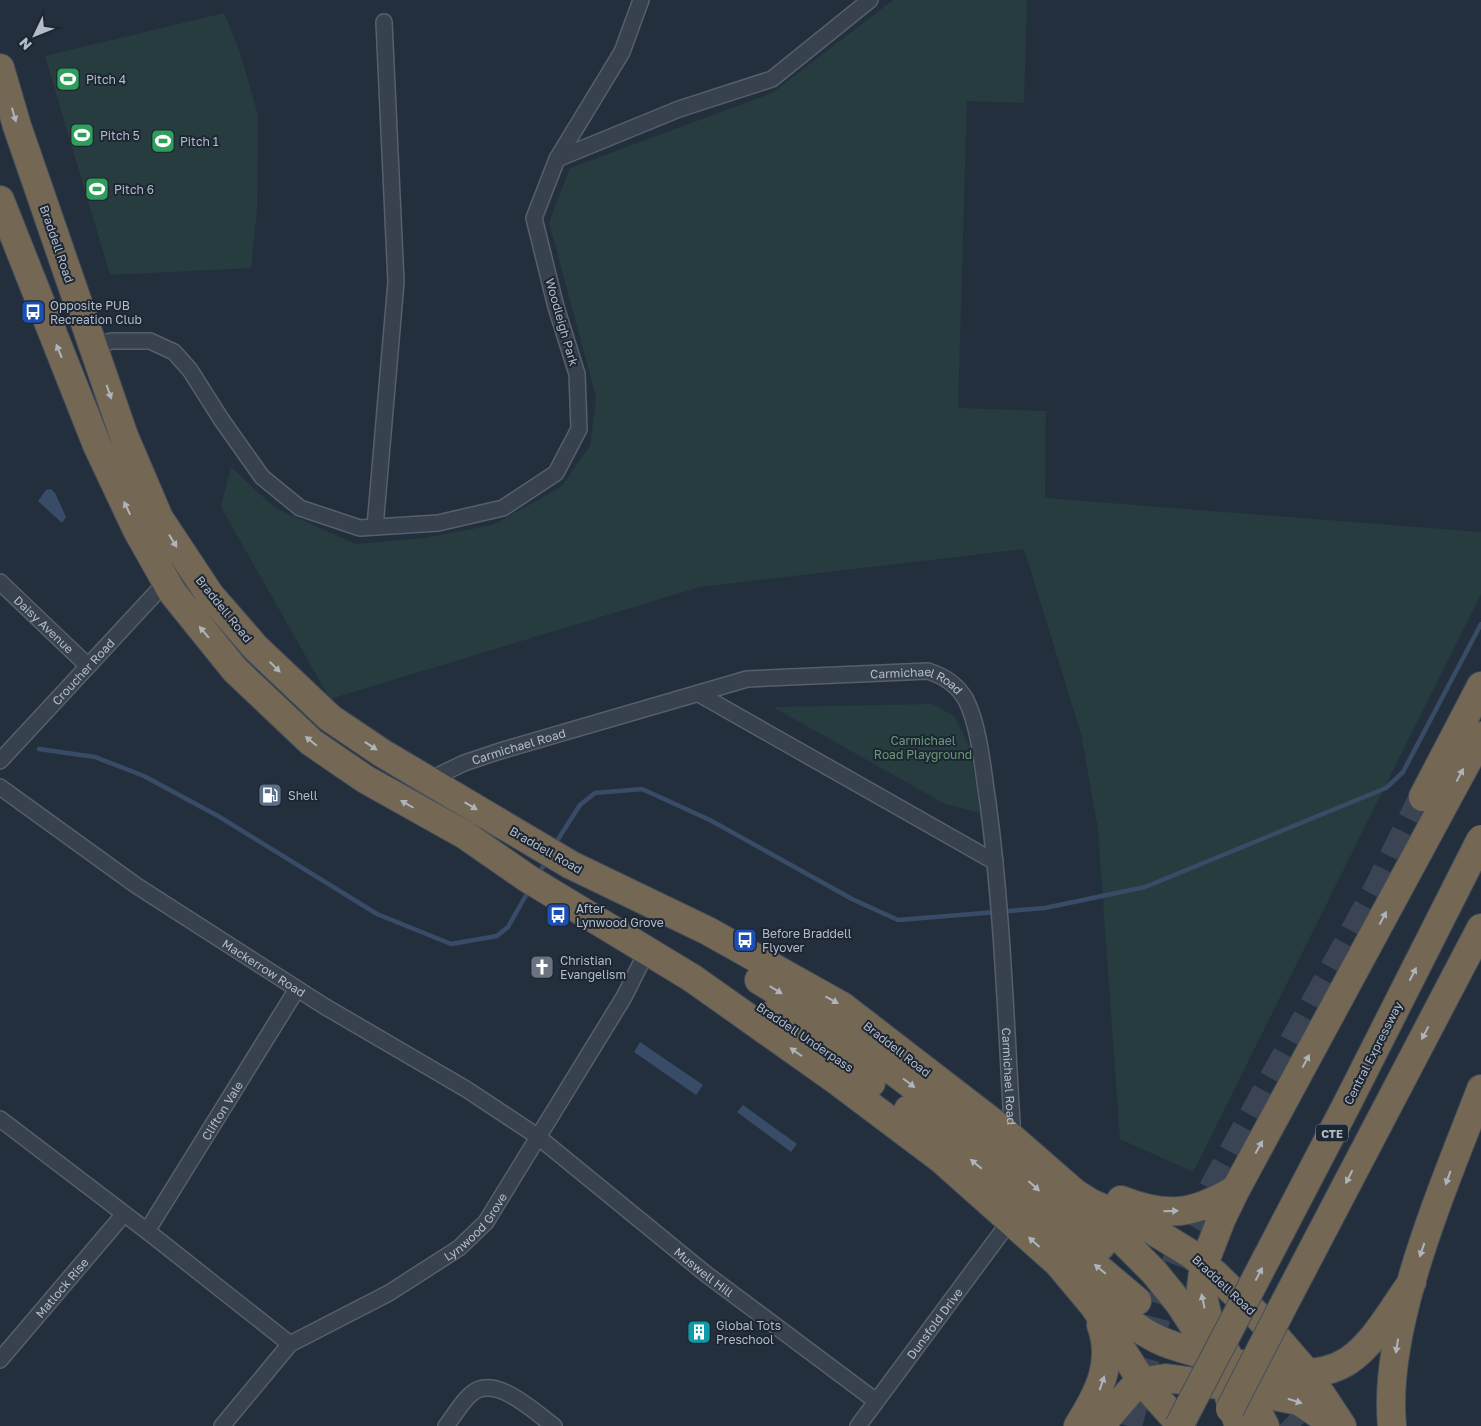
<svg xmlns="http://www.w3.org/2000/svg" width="1481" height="1426" font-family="'Golos Text',sans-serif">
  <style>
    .green { fill: #263c3f }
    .water { fill: #394c67 }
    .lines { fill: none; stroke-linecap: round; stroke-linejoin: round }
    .stream { stroke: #394c67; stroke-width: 4.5 }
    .highway-tunnel { stroke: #3a4453; stroke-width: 28; stroke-dasharray: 28 14; stroke-linecap: butt }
    .street-casing { stroke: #565f6c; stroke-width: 18 }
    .highway-casing { stroke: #434c59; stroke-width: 30 }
    .street { stroke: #38414e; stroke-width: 15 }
    .highway { stroke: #746855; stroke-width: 28 }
    .highway-bridge-casing { stroke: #434c59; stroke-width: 30; stroke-linecap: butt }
    .highway-bridge { stroke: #746855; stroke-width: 28 }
    .oneway { fill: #aeb4bd }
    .labels { text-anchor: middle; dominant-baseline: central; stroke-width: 4; stroke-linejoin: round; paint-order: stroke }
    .shield { fill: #1d2633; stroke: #878f9c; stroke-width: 1 }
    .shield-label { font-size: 11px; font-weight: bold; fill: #b4bcc9 }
    .poi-label { font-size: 12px; fill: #b4bcc9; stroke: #1d2633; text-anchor: start }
    .street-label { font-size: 12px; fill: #b4bcc9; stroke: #1d2633 }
    .park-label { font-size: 12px; fill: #6b9a76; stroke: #1d2633 }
  </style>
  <rect width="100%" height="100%" fill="#242f3e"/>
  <path class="green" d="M893 0H1027L1024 103 967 101 958 408 1046 411 1045 498 1481 532V594L1193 1172 1120 1139 1098 829 1081 734 1024 549 700 587 330 699 221 507 231 467 275 508 356 544 424 538 493 525 561 487 590 446 596 397 549 222 570 168 772 93Z
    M224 13 240 52 258 115 257 210 251 268 110 275 45 56Z
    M932 704 954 716 970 747 980 813 945 804 773 707Z"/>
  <path class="water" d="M51 489 55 493 66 517 62 523 38 501 46 490Z
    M640 1042 703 1085 696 1095 634 1052Z
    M743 1105 797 1144 791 1152 737 1112Z"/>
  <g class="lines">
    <path class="stream" d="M39 749 95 757 144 776 218 816 377 914 451 944 497 936 508 927 529 890
      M555 844 580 805 595 793 642 789 710 820 852 899 898 920 1045 908 1145 887 1386 788 1403 772 1481 624
      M538 875 547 860"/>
    <path class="highway-tunnel" d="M1258 1387 1301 1426
      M1128 1426 1160 1304 1184 1241 1377 890 1423 797"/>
    <g class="street-casing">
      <g id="street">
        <path d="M557 159 679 109 772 79 870 0"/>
        <path d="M93 346 112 341H150L174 352 190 370 221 419 262 477 300 508 360 528 438 523 503 508 556 473 579 429 577 374 556 307 534 218 557 159 622 52 641 0"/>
        <path d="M375 527 396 282 384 22"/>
        <path id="s1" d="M0 582 88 666"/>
        <path d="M699 694 995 862"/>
        <path id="s2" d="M0 761 166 582"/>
        <path id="s3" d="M429 780 464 763 500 751 747 679 928 671C944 676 957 684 966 700 980 728 983 772 988 803 1003 915 1006 1028 1013 1140"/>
        <path id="s4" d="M0 787 137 886 324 1006 466 1089 537 1136 706 1274 876 1401"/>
        <path d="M0 1119 147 1231 290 1344"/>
        <path id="s5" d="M147 1231 297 989"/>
        <path id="s6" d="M0 1360 124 1214"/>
        <path id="s7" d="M222 1426 290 1344 389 1293 459 1248 486 1222 624 997 648 949"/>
        <path d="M446 1426C454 1416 461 1403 470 1395 494 1372 533 1411 554 1426"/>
        <path id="s8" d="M858 1426 1010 1221"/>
      </g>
    </g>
    <g class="highway-casing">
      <path id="highway" d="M0 68 17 126 124 436 159 518 210 595 256 648 330 718 382 753 571 865 708 931 842 1006 1004 1131 1075 1193 1091 1203 1147 1227 1191 1254 1215 1274 1257 1315 1307 1373 1342 1426
        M0 200 97 445 137 530 172 592 235 670 311 742 365 779 465 835 527 878 692 978 836 1080 941 1159 1058 1263 1094 1306 1143 1383 1182 1426
        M1423 797 1481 686
        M759 980 830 1024 967 1126 1101 1246
        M773 1014 820 1044 871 1083
        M908 1110 952 1144 1137 1301
        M1121 1200C1168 1218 1193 1215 1236 1189
        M1090 1208 1154 1272 1179 1303 1206 1344
        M1096 1294C1115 1310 1134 1328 1157 1339 1175 1348 1195 1352 1215 1357 1255 1367 1309 1386 1348 1361 1375 1343 1393 1308 1412 1282
        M1282 1308 1481 928
        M1225 1385 1239 1426
        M1078 1426C1098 1394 1115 1363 1101 1325
        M1100 1426 1132 1389 1152 1380 1166 1378 1225 1386 1299 1401 1335 1425
        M1265 1426 1208 1318 1201 1288 1204 1264 1221 1220 1236 1189 1481 736
        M1392 1426C1382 1325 1445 1184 1481 1089"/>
    </g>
    <use href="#street" class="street"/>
    <use href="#highway" class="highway"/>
    <g class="highway-bridge-casing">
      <path id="highway-bridge" d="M1230 1409 1282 1308
        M1179 1426 1347 1104 1481 839"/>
    </g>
    <use href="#highway-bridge" class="highway-bridge"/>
  </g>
  <defs><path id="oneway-solid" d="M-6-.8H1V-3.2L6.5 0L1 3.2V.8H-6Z" transform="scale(1.25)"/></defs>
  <g class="oneway">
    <use href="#oneway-solid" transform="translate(14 115) rotate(74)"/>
    <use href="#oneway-solid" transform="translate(59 351) rotate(-112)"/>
    <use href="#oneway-solid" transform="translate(109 392) rotate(71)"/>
    <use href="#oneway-solid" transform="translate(127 508) rotate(-115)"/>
    <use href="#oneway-solid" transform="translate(173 541) rotate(58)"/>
    <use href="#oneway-solid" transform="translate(204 632) rotate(-130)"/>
    <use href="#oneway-solid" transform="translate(275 667) rotate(45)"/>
    <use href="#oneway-solid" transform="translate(311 741) rotate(-141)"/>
    <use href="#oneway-solid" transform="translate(371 746) rotate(34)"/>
    <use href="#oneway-solid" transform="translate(1460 775) rotate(-62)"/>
    <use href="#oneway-solid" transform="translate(407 804) rotate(-150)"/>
    <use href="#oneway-solid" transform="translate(471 806) rotate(31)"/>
    <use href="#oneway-solid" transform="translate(1383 918) rotate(-62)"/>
    <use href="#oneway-solid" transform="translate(1413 974) rotate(-63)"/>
    <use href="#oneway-solid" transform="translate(776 990) rotate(32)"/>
    <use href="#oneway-solid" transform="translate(832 1000) rotate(29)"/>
    <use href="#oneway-solid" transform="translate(1425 1033) rotate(118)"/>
    <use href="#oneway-solid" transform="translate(796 1052) rotate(-145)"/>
    <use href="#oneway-solid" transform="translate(1306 1061) rotate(-62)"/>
    <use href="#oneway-solid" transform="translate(909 1083) rotate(37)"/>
    <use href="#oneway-solid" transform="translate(1259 1147) rotate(-61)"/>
    <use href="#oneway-solid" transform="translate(976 1164) rotate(-140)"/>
    <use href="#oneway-solid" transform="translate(1349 1177) rotate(117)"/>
    <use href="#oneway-solid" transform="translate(1448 1178) rotate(110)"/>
    <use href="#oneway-solid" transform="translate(1034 1186) rotate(42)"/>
    <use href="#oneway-solid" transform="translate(1171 1211) rotate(-1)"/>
    <use href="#oneway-solid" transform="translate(1034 1242) rotate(-138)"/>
    <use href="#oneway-solid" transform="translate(1422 1250) rotate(109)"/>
    <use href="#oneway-solid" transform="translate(1100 1269) rotate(-140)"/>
    <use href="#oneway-solid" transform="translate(1259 1274) rotate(-62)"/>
    <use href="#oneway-solid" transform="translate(1203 1301) rotate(-102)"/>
    <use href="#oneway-solid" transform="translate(1397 1346) rotate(99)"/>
    <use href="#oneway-solid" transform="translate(1102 1383) rotate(-71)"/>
    <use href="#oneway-solid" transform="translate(1295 1401) rotate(18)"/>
  </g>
  <defs>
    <g id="stadium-square" transform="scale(1.25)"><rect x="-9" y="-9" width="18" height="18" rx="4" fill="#2e9e5b" stroke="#1d2633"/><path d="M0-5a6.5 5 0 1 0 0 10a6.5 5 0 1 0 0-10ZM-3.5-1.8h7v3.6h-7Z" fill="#fff"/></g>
    <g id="bus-square" transform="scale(1.25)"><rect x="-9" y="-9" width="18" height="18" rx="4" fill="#1a4fb4" stroke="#1d2633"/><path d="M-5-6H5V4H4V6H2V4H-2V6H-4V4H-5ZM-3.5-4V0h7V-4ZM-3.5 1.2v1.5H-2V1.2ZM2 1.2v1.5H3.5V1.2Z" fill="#fff"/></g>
    <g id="fuel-square" transform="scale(1.25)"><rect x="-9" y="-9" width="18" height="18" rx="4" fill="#5c6f8a" stroke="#1d2633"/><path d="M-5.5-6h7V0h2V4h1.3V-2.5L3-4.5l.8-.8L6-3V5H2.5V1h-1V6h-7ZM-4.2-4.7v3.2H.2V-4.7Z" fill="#fff"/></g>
    <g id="church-square" transform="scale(1.25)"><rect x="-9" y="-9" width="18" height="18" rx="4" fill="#6b7280" stroke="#1d2633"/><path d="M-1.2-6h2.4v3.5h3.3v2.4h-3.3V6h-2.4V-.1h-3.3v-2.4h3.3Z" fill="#fff"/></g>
    <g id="building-square" transform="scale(1.25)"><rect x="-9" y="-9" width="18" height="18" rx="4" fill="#0f9aa8" stroke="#1d2633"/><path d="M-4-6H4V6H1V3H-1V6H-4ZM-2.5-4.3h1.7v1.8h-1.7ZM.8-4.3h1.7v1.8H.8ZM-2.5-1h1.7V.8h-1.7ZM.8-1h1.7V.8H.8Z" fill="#fff"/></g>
  </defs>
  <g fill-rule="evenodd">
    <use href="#stadium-square" x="68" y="79"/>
    <use href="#stadium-square" x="82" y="135"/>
    <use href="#stadium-square" x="163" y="141"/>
    <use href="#stadium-square" x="97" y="189"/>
    <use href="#bus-square" x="33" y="312"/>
    <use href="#fuel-square" x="270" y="795"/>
    <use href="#bus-square" x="558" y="915"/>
    <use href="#bus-square" x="745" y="940"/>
    <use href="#church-square" x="542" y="967"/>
    <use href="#building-square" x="699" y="1332"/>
  </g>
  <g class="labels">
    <rect class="shield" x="1316" y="1124.5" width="32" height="17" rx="4"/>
    <g class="shield-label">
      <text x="1332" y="1133">CTE</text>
    </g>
    <g class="poi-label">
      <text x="86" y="79">Pitch 4</text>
      <text x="100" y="135">Pitch 5</text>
      <text x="180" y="141">Pitch 1</text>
      <text x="114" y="189">Pitch 6</text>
      <text x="50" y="305">Opposite PUB<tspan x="50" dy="14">Recreation Club</tspan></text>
      <text x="288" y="795">Shell</text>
      <text x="576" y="908">After<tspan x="576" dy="14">Lynwood Grove</tspan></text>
      <text x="762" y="933">Before Braddell<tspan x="762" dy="14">Flyover</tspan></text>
      <text x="560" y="960">Christian<tspan x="560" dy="14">Evangelism</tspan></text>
      <text x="716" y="1325">Global Tots<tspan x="716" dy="14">Preschool</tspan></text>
    </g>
    <g class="street-label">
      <text transform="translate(57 244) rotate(71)">Braddell Road</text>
      <text transform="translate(562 322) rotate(74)">Woodleigh Park</text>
      <text transform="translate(224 609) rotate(51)">Braddell Road</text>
      <text stroke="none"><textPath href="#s1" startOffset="61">Daisy Avenue</textPath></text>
      <text stroke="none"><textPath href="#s2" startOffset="122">Croucher Road</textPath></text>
      <text stroke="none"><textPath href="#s3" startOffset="506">Carmichael Road</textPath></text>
      <text stroke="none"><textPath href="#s3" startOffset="96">Carmichael Road</textPath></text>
      <text transform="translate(546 850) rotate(30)">Braddell Road</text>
      <text stroke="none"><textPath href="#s4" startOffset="320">Mackerrow Road</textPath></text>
      <text transform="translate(805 1037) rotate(34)">Braddell Underpass</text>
      <text transform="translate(897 1049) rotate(38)">Braddell Road</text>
      <text transform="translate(1373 1053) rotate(-63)">Central Expressway</text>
      <text stroke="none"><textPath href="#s3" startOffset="944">Carmichael Road</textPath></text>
      <text stroke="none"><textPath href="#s5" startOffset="142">Clifton Vale</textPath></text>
      <text stroke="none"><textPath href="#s7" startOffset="328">Lynwood Grove</textPath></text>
      <text stroke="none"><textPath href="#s4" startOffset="856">Muswell Hill</textPath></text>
      <text transform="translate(1224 1285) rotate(43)">Braddell Road</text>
      <text stroke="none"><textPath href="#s6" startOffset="95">Matlock Rise</textPath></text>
      <text stroke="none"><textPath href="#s8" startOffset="128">Dunsfold Drive</textPath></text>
    </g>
    <g class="park-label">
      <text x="923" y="740">Carmichael<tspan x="923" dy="14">Road Playground</tspan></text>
    </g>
  </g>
  <g transform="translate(35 35) rotate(227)" stroke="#1d2633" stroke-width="4" paint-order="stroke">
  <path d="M0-4L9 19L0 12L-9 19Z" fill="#b4bcc9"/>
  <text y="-8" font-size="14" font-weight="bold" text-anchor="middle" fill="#b4bcc9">N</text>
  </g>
</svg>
